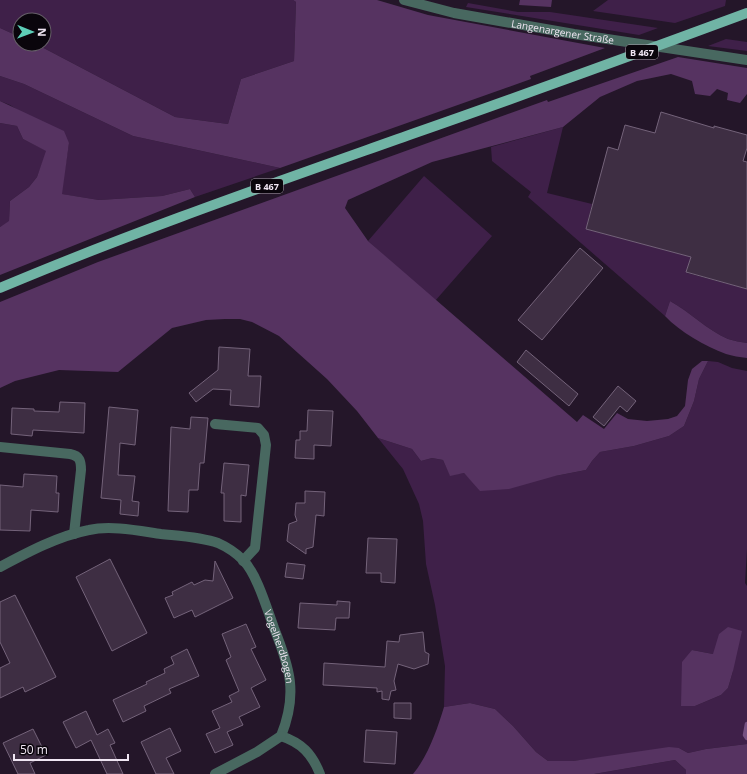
<svg xmlns="http://www.w3.org/2000/svg" width="747" height="774" font-family="'Open Sans',sans-serif">
  <style>
    .green { fill: #3f2049; fill-rule: evenodd }
    .forest { fill: #563361 }
    .lines { fill: none; stroke-linecap: round; stroke-linejoin: round }
    .stream { stroke: #765182; stroke-width: 4.5 }
    .building { fill: #3e2e43; stroke: #74637a }
    .minor { stroke: #486860; stroke-width: 10 }
    .primary { stroke: #70b4a5; stroke-width: 10 }
    .labels { text-anchor: middle; dominant-baseline: central; stroke-width: 3; stroke-linejoin: round; paint-order: stroke }
    .shield { fill: #0a050c; stroke: #aba2ae; stroke-width: 1 }
    .shield-label { font-size: 9px; font-weight: bold; fill: #f0e6f3 }
    .street-label { font-size: 10px; fill: #f0e6f3; stroke: #0a050c }
  </style>
  <rect width="100%" height="100%" fill="#241629"/>
  <path class="green" d="M0 0H293L296 2 294 61 241 79 228 124 175 117 36 44H44V20H20V37L0 28Z
    M608 0H726L725 6 675 23 593 11Z
    M468 3 518 12H550L658 28 639 35 466 7Z
    M726 39 747 42V51L708 46Z
    M0 76 24 84 133 136 280 168 195 197 190 189 162 196 99 200 61 194 69 143 10 105 0 101Z
    M0 123 17 126 23 139 47 151 37 177 29 187 10 201 9 222 0 227Z
    M563 127 547 193 592 204 586 229 691 257 687 273 747 289V343C741 342 734 341 728 339 707 330 690 312 670 301L665 316 528 197 531 192 492 161 491 147Z
    M424 176 492 236 435 301 368 241Z
    M708 361 718 362 732 368 747 371V549L745 583 747 586V744L706 749 688 753 679 748 573 761H548L536 752 513 726 495 709 470 703 444 707 445 666 435 605 426 564 423 521 419 504 403 469 378 438 412 449 421 461 432 458 443 460 450 475 464 473 470 479 555 476 586 470 592 461 600 452 634 446 669 436 684 426 694 401 699 379ZM692 650 713 654 733 671 728 688 721 695 695 706H681Z
    M675 760 686 770V774H594Z"/>
  <path class="forest" d="M293 0H377L428 15 605 48 530 76 531 79 280 168 133 136 24 84 0 76V28L20 37V44H36L175 117 228 124 241 79 294 61 296 2Z
    M520 0H552L551 7 519 5Z
    M678 57 747 68V94L740 103 727 100 728 93 717 89 710 96 695 94 692 81 671 74 637 81 600 97 563 127 432 162 348 200 345 208 368 241 577 422 583 415 604 429 617 413 628 419 647 421 668 419 677 416 685 406 688 380 692 369 702 361H708L699 379 694 401 684 426 669 436 634 446 600 452 592 461 586 470 555 476 509 489 480 491 464 473 450 476 443 460 432 458 421 461 412 449 378 438 357 411 327 379 279 336 252 322 240 319H225L206 320 172 328 118 372 59 370 15 381 0 388V302L98 262 547 100 548 102Z
    M0 101 64 131 69 143 62 194 99 200 162 196 190 189 195 197 0 275V227L9 221 10 201 29 187 37 177 46 151 23 139 17 126 0 123Z
    M670 301C690 312 707 330 728 339 734 341 741 342 747 343V358C740 357 732 356 726 354 705 346 680 332 665 316Z
    M728 627 742 631 733 671 728 688 721 695 695 706H681L682 662 692 650 713 654 719 634Z
    M470 703 495 709 513 726 536 752 548 761H573L669 747 679 748 688 753 706 749 747 744V774H686V770L675 760 594 774H413C428 756 437 730 444 707Z"/>
  <g class="lines">
    <path class="stream" d="M747 724 745 735 747 738"/>
  </g>
  <path class="building" d="M661 112 714 128V126L747 135V148L743 161 747 162V289L686 272 691 257 586 229 608 147 618 150 625 125 655 133Z
    M580 248 603 268 542 340 518 320Z
    M219 347 250 349 248 376H261L259 407 230 405 231 390 213 389 196 402 189 393 218 370Z
    M526 350 578 394 569 406 517 362Z
    M618 386 636 401 627 412 620 406 604 426 593 417Z
    M60 402 85 403 84 433 33 430 32 436 11 434 12 408 34 409V411L59 412Z
    M109 407 138 410 135 445 120 443 118 475 135 476 132 501 139 502 138 516 120 514 121 500 101 498Z
    M308 410 333 411 331 446 314 445V459L295 458 296 440H300V431H307Z
    M191 417 208 418 204 463H200L198 490H189L188 512 168 511 171 427 190 429Z
    M224 463 249 465 246 496 241 495V522L224 521V493H221Z
    M24 474 57 476 56 493H59L58 512 31 510 30 531 0 530V485L23 487Z
    M305 491 325 492 324 516 316 515 313 547 306 549V554L287 541 289 524 297 521 295 515 296 503H305Z
    M368 538 397 539 395 583 381 582V573H366Z
    M110 559 147 633 112 651 76 577Z
    M215 561 233 598 195 617 192 610 174 618 165 598 173 595 172 592 192 582 194 585 205 580 213 581Z
    M287 563 305 565 303 579 285 577Z
    M15 595 56 677 25 692 23 687 0 698V668L10 663 0 642V602Z
    M337 601 350 602 349 618H336L335 630 298 628 300 603 337 605Z
    M246 624 256 647 251 649 266 680 251 688 260 707 239 717 243 725 227 732 233 745 215 753 206 734 220 728 212 711 232 702 229 696 239 691 226 660 231 657 222 634Z
    M423 632 425 652 429 654 428 664 414 669 398 664 394 681 396 690 391 691 389 700 382 699V691L377 692V688L323 685 324 663 385 667 387 641 399 642 400 635Z
    M187 649 199 676 169 689 171 693 144 706 146 711 123 722 113 700 147 684 146 682 165 673 164 669 174 664 171 657Z
    M394 703H411V719L394 718Z
    M86 711 97 735 108 729 115 743 110 745 123 774H107L91 740 76 748 63 722Z
    M170 728 181 751 166 758 174 774H156L141 742Z
    M33 729 46 755 30 763 35 774H18L3 743Z
    M366 730 397 732 395 764 364 762Z"/>
  <g class="lines">
    <g class="minor">
      <path id="s1" d="M404 0 454 13 574 34 747 60"/>
      <path d="M215 424 258 428 264 435 266 445 255 548 243 561"/>
      <path d="M0 447 70 454C80 456 81 461 81 470L74 534"/>
      <path id="s2" d="M0 567C28 552 58 536 89 530 111 525 140 531 161 534 180 536 201 537 218 543 227 547 236 553 243 560 257 574 267 609 274 628 290 668 298 694 281 736"/>
      <path d="M281 736C302 743 312 754 320 774"/>
      <path d="M215 774 257 752 281 736"/>
    </g>
    <path class="primary" d="M0 288C135 231 274 183 412 134 524 95 636 54 747 13"/>
  </g>
  <g class="labels">
    <g class="shield">
      <rect x="626" y="45" width="32" height="14" rx="3"/>
      <rect x="251" y="179" width="32" height="14" rx="3"/>
    </g>
    <g class="shield-label">
      <text x="642" y="52">B 467</text>
      <text x="267" y="186">B 467</text>
    </g>
    <g class="street-label">
      <text stroke="none"><textPath href="#s1" startOffset="162">Langenargener Straße</textPath></text>
      <text stroke="none"><textPath href="#s2" startOffset="352">Vogelherdbogen</textPath></text>
    </g>
  </g>
  <g transform="translate(32 32) rotate(91)"><circle r="19" fill="#0a050c" stroke="#665f68"/>
  <path d="M0-3L7 15L0 10L-7 15Z" fill="#5eceb8"/>
  <text y="-6" font-size="11" font-weight="bold" text-anchor="middle" fill="#f0e6f3">N</text>
  </g>
  <path d="M14 754v6h114v-6" fill="none" stroke="#f0e6f3" stroke-width="2"/>
  <text x="20" y="754" font-size="12" fill="#f0e6f3" stroke="#0a050c" stroke-width="3" paint-order="stroke">50 m</text>
</svg>
